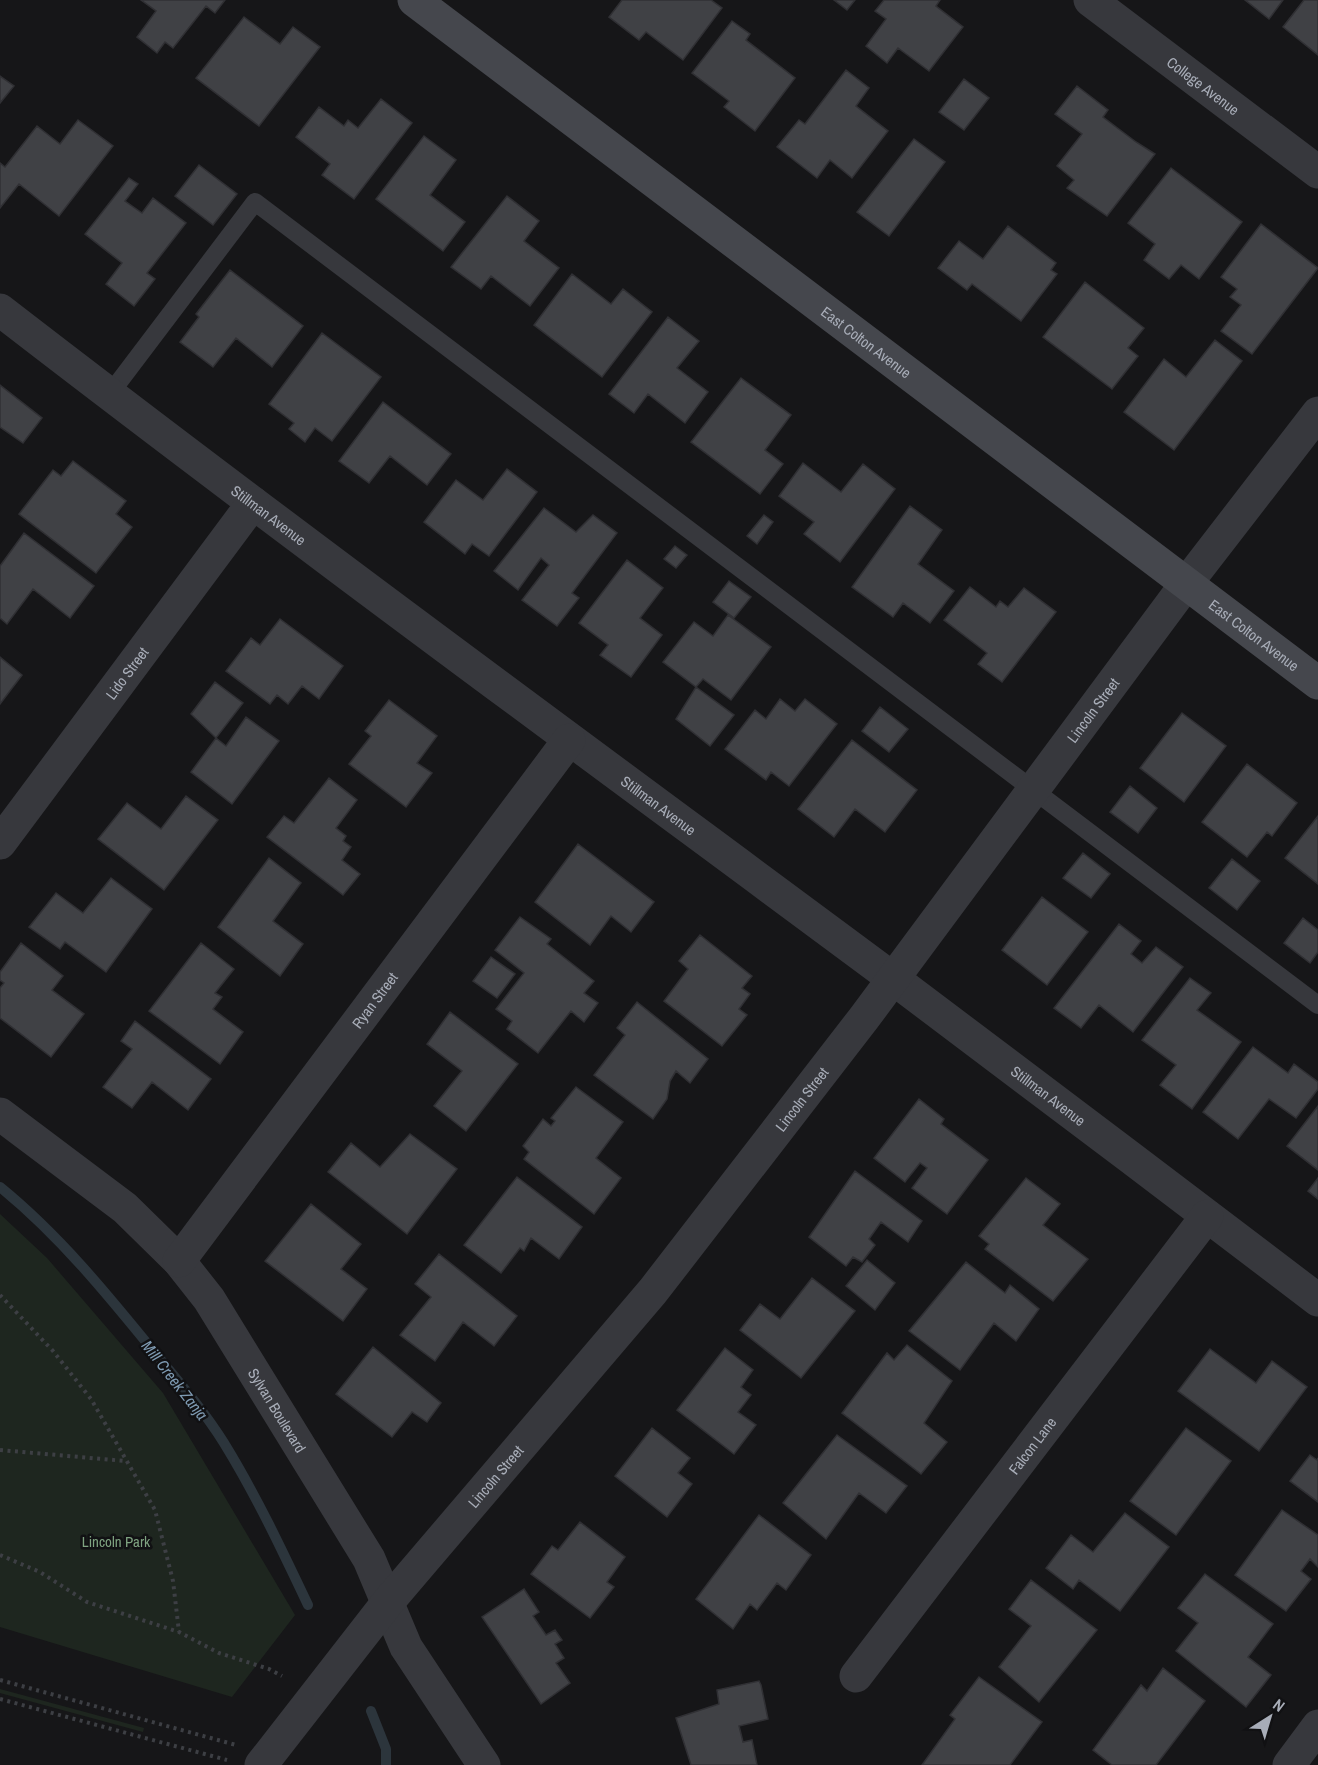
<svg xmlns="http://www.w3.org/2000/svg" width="1318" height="1765" font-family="'Archivo Narrow',sans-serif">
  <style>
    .green { fill: #1e261f }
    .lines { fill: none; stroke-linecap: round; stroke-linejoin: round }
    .stream { stroke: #2c353c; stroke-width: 10 }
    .building { fill: #404145; stroke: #303034; stroke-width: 1.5 }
    .path { stroke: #3d3f44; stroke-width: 4; stroke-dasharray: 3 4.5; stroke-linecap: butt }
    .lane { stroke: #37383d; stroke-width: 18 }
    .street { stroke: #37383d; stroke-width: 33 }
    .secondary { stroke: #45474d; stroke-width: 33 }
    .labels { text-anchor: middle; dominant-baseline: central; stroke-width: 5; stroke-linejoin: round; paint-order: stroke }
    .street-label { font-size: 15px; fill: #a8adb8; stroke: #111113 }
    .park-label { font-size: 15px; fill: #7fa381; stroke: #111113 }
    .water-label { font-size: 16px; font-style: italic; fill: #7f9bb3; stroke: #111113 }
  </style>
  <rect width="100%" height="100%" fill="#161618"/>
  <path class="green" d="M0 1214 47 1258 163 1393 295 1615 232 1697 0 1627Z
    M0 1689 144 1728 143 1732 0 1693Z"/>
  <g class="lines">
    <path class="stream" d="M0 1187C59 1235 107 1294 155 1353 179 1382 204 1411 224 1443 256 1495 282 1550 308 1605
      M371 1711 386 1749V1765"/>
  </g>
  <path class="building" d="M141 0H225L215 13 206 6 173 48 165 42 157 53 137 37 156 11Z
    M622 0H711L722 8 683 60 646 32 639 40 609 17Z
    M834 0H855L847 10Z
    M884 0H940L936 6 963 27 929 71 898 48 887 63 866 46 886 19 875 11Z
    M1245 0H1283L1269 19Z
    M1304 0H1318V55L1283 27Z
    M244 17 280 44 293 27 320 47 259 126 196 78Z
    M732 21 750 34 746 40 795 78 755 131 724 107 729 101 692 73Z
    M846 70 869 88 856 106 888 131 852 178 830 160 817 178 777 147 799 120 805 124Z
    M0 76 14 86 0 103Z
    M964 79 989 98 964 130 939 112Z
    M1077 86 1108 110 1103 117 1136 142 1155 154 1107 216 1067 188 1074 180 1057 166 1082 134 1055 114Z
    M381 99 412 123 354 199 322 175 330 164 296 137 319 107 344 126 348 120 358 128Z
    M78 120 113 146 59 216 19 184 0 208V163L5 167 37 126 60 144Z
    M424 136 456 160 430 195 465 222 443 251 376 199Z
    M914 139 945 162 889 236 857 212Z
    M199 165 237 194 213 225 175 196Z
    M1171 168 1242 222 1199 279 1181 265 1169 279 1144 260 1155 244 1128 223Z
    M129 178 138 184 125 201 142 213 153 198 186 223 147 273 155 279 134 306 106 284 122 263 85 234Z
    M507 196 539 221 524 241 559 268 530 306 491 276 481 289 451 267Z
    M1261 224 1318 268 1252 354 1221 331 1241 305 1230 297 1237 289 1221 277Z
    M1008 226 1056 263 1051 270 1057 274 1021 321 972 284 967 290 938 268 959 241 983 259Z
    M230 270 303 326 272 367 236 338 213 367 180 342 199 317 196 314Z
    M572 274 611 304 623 289 652 312 602 377 534 325Z
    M1085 282 1144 328 1128 348 1138 356 1112 389 1043 337Z
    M668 317 699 341 677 368 708 392 685 423 648 394 634 413 609 394Z
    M322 333 381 377 332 441 315 428 305 442 289 429 294 423 269 404Z
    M1215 340 1242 361 1174 450 1124 412 1164 359 1186 377Z
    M741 378 791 415 765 450 783 464 760 494 691 442Z
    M0 385 42 418 23 443 0 427Z
    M383 402 451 454 427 485 390 456 369 483 339 461Z
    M73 461 126 501 116 514 132 527 96 573 19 514 53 470 61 476Z
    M803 463 841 492 863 464 895 489 840 562 804 534 814 522 779 496Z
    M507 469 537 492 489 556 472 544 465 554 424 522 456 480 483 500Z
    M910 506 942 530 918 564 954 591 930 623 903 603 893 617 852 587Z
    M544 508 576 532 593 515 617 533 572 593 579 598 557 626 522 600 549 565 541 558 518 590 494 571Z
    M764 515 773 522 757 544 747 536Z
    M24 533 94 586 70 618 33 589 7 624 0 618V566Z
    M675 546 687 555 676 568 664 559Z
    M627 560 663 588 640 618 662 635 631 677 600 655 608 645 579 623Z
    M729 581 751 597 734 618 713 602Z
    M970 587 996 607 1000 601 1008 607 1024 588 1056 612 1002 682 978 664 987 653 944 620Z
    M728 615 771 647 731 700 703 679 696 687 663 662 694 622 713 636Z
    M280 619 343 666 319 699 302 686 288 704 277 695 270 704 226 671 251 638 260 645Z
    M0 657 22 675 0 704Z
    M215 682 243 703 216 738 191 714Z
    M696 687 734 715 710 746 676 719Z
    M780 699 795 711 805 699 837 724 789 786 771 772 766 780 725 749 755 710 766 719Z
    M389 700 437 736 417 763 432 773 406 807 349 764 371 736 365 731Z
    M880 707 908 729 889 752 862 731Z
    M1182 713 1226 746 1184 802 1140 768Z
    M246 717 279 741 232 804 191 772 216 738 226 746Z
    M852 740 917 790 885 832 855 809 834 837 798 809Z
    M1247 764 1297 803 1272 836 1267 832 1247 857 1202 822Z
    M329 778 357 800 336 828 346 836 343 841 351 847 342 860 360 874 343 895 267 837 284 816 294 823Z
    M1130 786 1157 808 1138 833 1110 812Z
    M186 796 218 820 164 890 98 839 127 803 161 829Z
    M1318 816V884L1285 858Z
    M578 844 654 902 631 932 611 916 590 945 535 902Z
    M1083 853 1110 874 1091 898 1063 878Z
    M269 858 301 883 273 921 303 944 280 976 218 927Z
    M1232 859 1260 881 1237 910 1209 888Z
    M111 878 152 909 106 972 65 942 60 949 29 927 56 893 83 913Z
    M1042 897 1088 932 1047 985 1002 950Z
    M520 917 551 939 547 944 594 981 584 993 598 1003 584 1022 571 1011 538 1053 507 1029 512 1021 496 1009 524 973 495 950Z
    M1303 918 1318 930V952L1310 963 1284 943Z
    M1119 924 1141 941 1131 954 1142 963 1156 947 1183 967 1133 1032 1099 1005 1081 1028 1054 1008Z
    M700 935 752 976 742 988 750 994 739 1009 747 1015 722 1046 664 1001 688 969 679 961Z
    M21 943 63 976 52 990 84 1014 51 1057 0 1018V988L4 983 0 980V972Z
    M201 943 234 969 215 993 222 997 213 1009 243 1032 220 1064 149 1011Z
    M491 957 515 974 497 998 473 981Z
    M1190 978 1211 993 1197 1010 1241 1042 1192 1109 1160 1085 1176 1065 1142 1040Z
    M637 1002 708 1059 690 1083 676 1071 670 1081 667 1099 653 1119 594 1075 625 1035 617 1028Z
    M450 1012 518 1064 466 1131 434 1106 462 1071 427 1044Z
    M135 1021 211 1079 188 1110 152 1082 132 1108 103 1087 132 1049 121 1041Z
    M1253 1047 1288 1073 1294 1064 1318 1082V1089L1296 1118 1269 1099 1238 1139 1203 1112Z
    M576 1087 623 1122 596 1158 621 1178 594 1214 524 1159 529 1152 523 1146 543 1119 551 1126 555 1121 551 1118Z
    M919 1099 944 1119 941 1124 988 1160 947 1214 912 1188 927 1168 920 1163 905 1182 874 1158Z
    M1318 1106V1170L1287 1146Z
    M410 1134 457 1169 407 1234 328 1172 351 1143 380 1167Z
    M855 1171 922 1221 908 1242 881 1222 869 1239 875 1245 862 1262 853 1257 846 1266 809 1237Z
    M517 1177 582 1227 559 1259 531 1238 524 1251 520 1248 501 1273 464 1245Z
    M1026 1178 1060 1204 1043 1225 1088 1259 1053 1301 985 1249 989 1244 979 1236Z
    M1318 1178V1199L1308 1191Z
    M311 1204 361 1244 341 1269 367 1289 343 1321 265 1261Z
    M439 1254 517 1316 494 1346 463 1322 435 1361 400 1335 431 1297 415 1284Z
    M867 1260 895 1283 875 1310 846 1286Z
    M966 1262 1005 1293 1010 1285 1039 1309 1016 1341 994 1323 960 1370 909 1331Z
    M812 1278 855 1311 801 1378 740 1330 760 1304 780 1319Z
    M907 1345 952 1381 924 1423 947 1442 921 1474 842 1413 887 1353 894 1360Z
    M373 1347 441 1403 427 1422 412 1412 392 1437 336 1394Z
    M725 1348 753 1370 741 1387 751 1395 738 1412 756 1425 734 1454 677 1410Z
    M1210 1349 1256 1383 1272 1361 1307 1387 1259 1451 1178 1391Z
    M652 1428 690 1458 678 1473 692 1484 667 1517 615 1476Z
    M1186 1428 1231 1461 1176 1535 1130 1501Z
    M837 1435 907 1486 886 1513 859 1493 826 1539 783 1503Z
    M1310 1455 1317 1460 1318 1458V1502L1290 1481Z
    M1282 1510 1318 1535V1567L1310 1559 1301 1571 1311 1579 1286 1611 1235 1575Z
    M1125 1513 1169 1547 1120 1611 1079 1580 1073 1589 1046 1568 1071 1535 1093 1552Z
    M759 1515 811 1555 786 1590 777 1583 757 1610 750 1604 733 1629 696 1599Z
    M580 1522 625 1557 607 1582 614 1587 590 1618 531 1574 552 1546 558 1550Z
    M1205 1574 1273 1624 1248 1657 1271 1675 1246 1707 1176 1651 1198 1623 1178 1608Z
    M1031 1580 1097 1630 1039 1702 999 1667 1031 1626 1009 1609Z
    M524 1589 539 1612 533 1616 546 1635 555 1630 562 1640 555 1644 564 1658 556 1663 570 1683 541 1704 482 1617Z
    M1163 1668 1205 1701 1156 1765H1112L1093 1750 1141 1685 1147 1691Z
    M979 1677 1042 1722 1010 1765H922L955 1719 950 1715Z
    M759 1681 761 1685 768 1719 739 1726 743 1742 752 1740 757 1765H691L676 1718 719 1704 717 1690Z"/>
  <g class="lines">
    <path class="path" d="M0 1295 53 1351 91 1399 155 1510 173 1581 179 1632
      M0 1450 125 1461
      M0 1555 40 1572 87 1602 179 1632 219 1653 269 1669 282 1676
      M0 1680 236 1745
      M0 1699 227 1760"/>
    <path class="lane" d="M109 395 255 202 1318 1005"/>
    <g class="street">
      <path id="s1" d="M1090 0 1318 172"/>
      <path id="s2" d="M0 310C295 538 596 758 895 980 1037 1086 1177 1193 1318 1300"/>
      <path id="s3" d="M0 843 253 503"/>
      <path id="s4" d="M0 1114 125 1208 179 1261 209 1299 369 1559 406 1647 484 1765"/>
      <path id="s5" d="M179 1261 569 740"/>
      <path id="s6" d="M856 1676 1207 1216"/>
      <path id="s7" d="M261 1765 388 1602 653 1291 864 1018 1186 584 1318 413"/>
      <path d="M1289 1765 1318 1726"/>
    </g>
    <path class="secondary" id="s8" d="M414 0 1318 683"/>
  </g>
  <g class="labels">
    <g class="street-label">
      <text stroke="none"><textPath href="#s1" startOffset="142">College Avenue</textPath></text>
      <text stroke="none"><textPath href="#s8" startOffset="567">East Colton Avenue</textPath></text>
      <text stroke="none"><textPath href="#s2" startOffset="338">Stillman Avenue</textPath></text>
      <text stroke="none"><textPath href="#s8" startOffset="1053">East Colton Avenue</textPath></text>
      <text stroke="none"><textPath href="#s3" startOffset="212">Lido Street</textPath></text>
      <text stroke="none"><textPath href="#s7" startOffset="1344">Lincoln Street</textPath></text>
      <text stroke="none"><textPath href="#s2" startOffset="824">Stillman Avenue</textPath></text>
      <text stroke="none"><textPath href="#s5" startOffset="326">Ryan Street</textPath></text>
      <text stroke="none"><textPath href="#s2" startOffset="1310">Stillman Avenue</textPath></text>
      <text stroke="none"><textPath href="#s7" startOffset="858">Lincoln Street</textPath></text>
      <text stroke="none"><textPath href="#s4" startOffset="411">Sylvan Boulevard</textPath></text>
      <text stroke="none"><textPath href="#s6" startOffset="290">Falcon Lane</textPath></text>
      <text stroke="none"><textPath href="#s7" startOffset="372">Lincoln Street</textPath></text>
    </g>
    <g class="park-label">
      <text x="116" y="1541">Lincoln Park</text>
    </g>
    <g class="water-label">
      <text transform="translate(175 1380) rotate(52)">Mill Creek Zanja</text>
    </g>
  </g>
  <g transform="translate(1270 1717) rotate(37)" stroke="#111113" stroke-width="4.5" paint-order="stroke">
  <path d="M0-4.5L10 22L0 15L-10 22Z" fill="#a8adb8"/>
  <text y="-9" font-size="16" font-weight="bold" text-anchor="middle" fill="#a8adb8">N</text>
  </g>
</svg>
